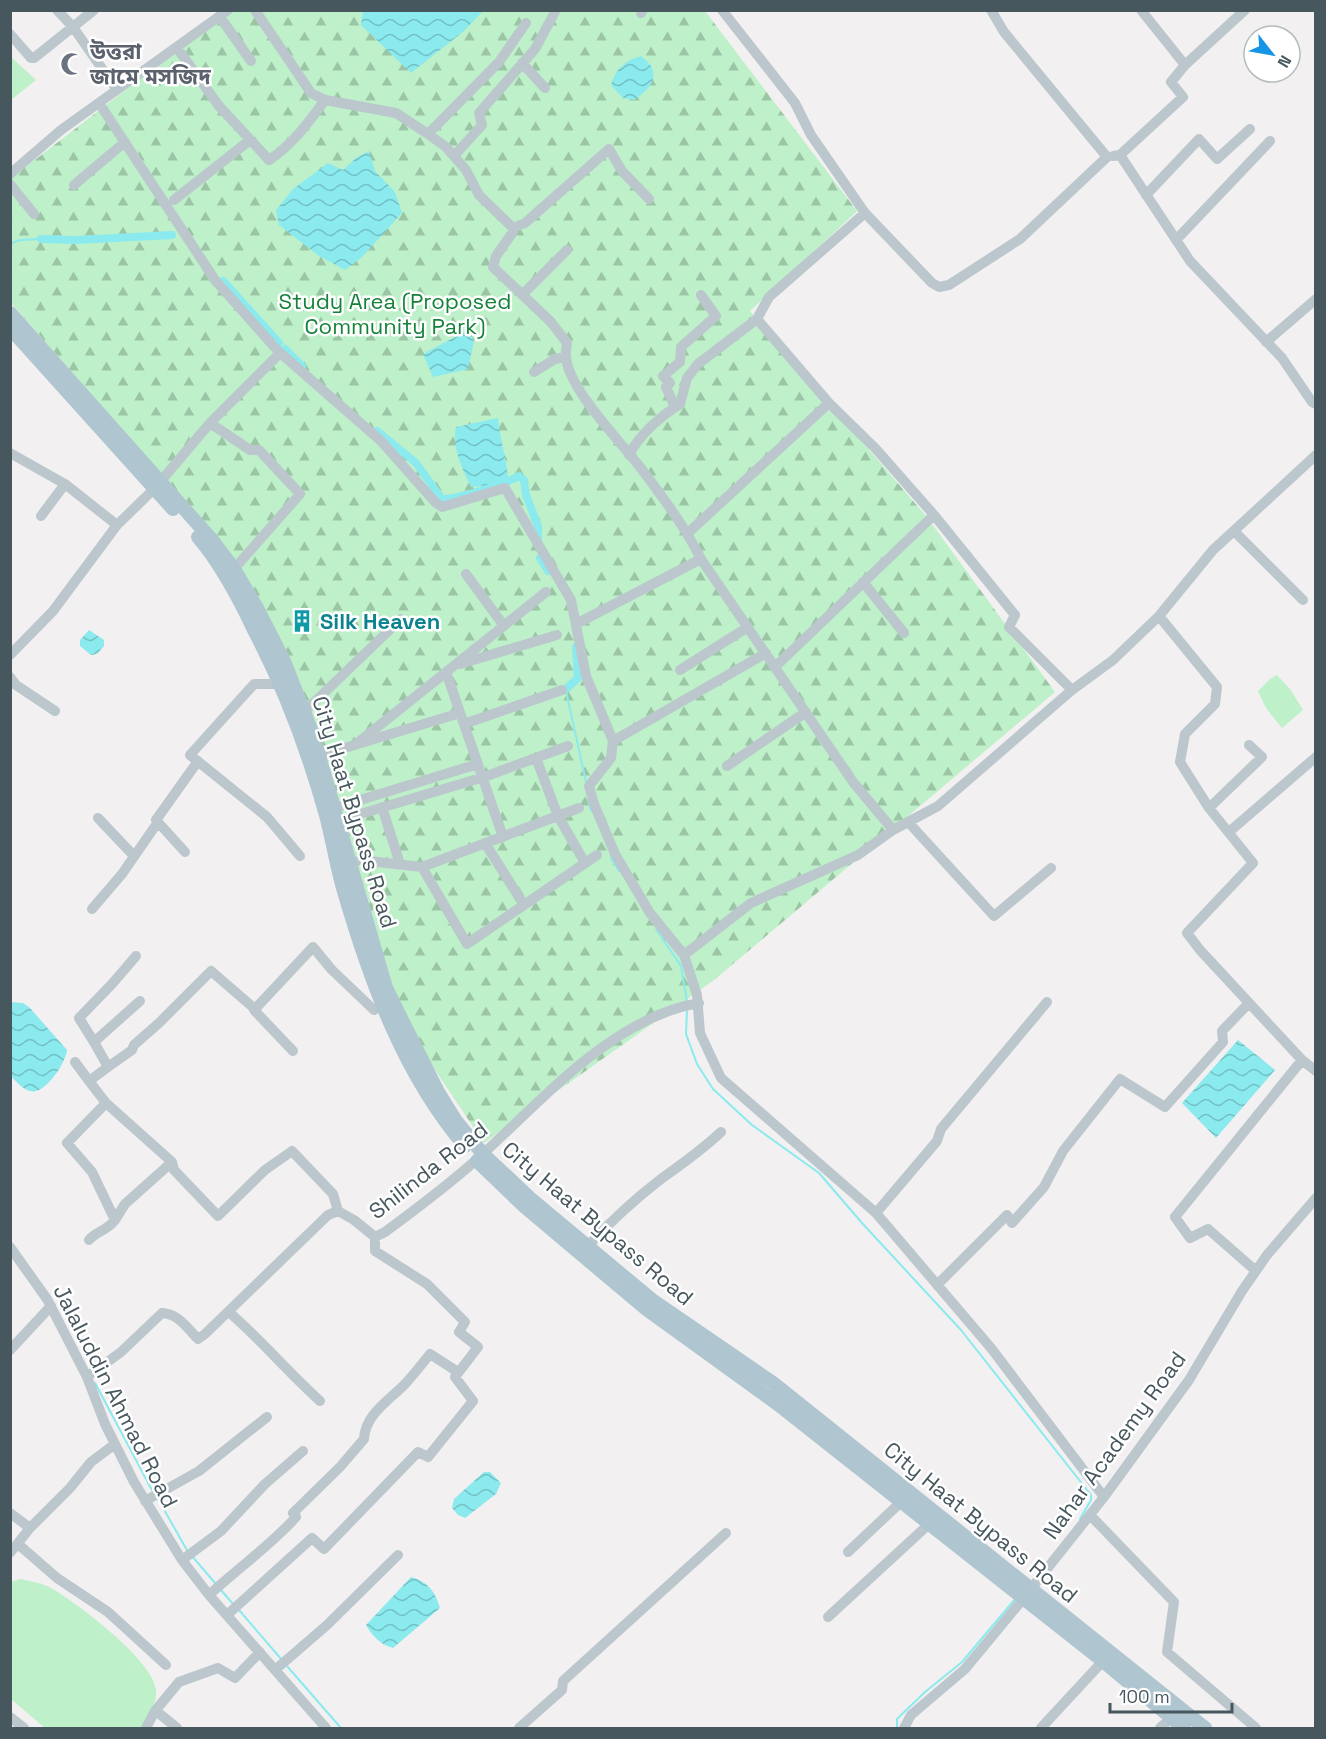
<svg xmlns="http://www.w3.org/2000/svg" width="1326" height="1739" font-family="'Space Grotesk','Noto Sans Bengali',sans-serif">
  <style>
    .green { fill: #bef0c9 }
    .forest { fill: url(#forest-firs) }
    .water { fill: url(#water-waves) }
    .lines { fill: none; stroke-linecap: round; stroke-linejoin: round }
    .stream { stroke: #8aeaee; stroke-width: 2 }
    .canal { stroke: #8aeaee; stroke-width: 8 }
    .minor { stroke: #bbc7cd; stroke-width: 10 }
    .major { stroke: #afc5cf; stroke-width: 14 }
    .labels { text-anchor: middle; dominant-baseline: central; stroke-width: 5; stroke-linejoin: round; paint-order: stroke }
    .worship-label { font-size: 22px; font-weight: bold; fill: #5b616d; stroke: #fff; text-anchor: start }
    .park-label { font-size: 22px; fill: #158239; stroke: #fff }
    .culture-label { font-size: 22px; font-weight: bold; fill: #0d838f; stroke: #fff; text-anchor: start }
    .street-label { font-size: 22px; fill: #47575e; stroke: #fff }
  </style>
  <defs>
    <pattern id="forest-firs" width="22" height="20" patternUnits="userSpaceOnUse" patternTransform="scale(1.5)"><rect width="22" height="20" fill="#bef0c9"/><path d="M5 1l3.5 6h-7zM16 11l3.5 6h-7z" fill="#9cc5a6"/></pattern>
    <pattern id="water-waves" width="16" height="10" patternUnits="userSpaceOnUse" patternTransform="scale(1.5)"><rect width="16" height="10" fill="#8aeaee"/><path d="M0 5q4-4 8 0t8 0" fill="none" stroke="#73c0c4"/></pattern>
  </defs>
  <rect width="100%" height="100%" fill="#f2f0f0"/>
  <path class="green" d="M10 56 36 80 11 100H10Z
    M1277 675 1290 689 1303 710 1282 728 1266 708 1258 691 1270 679Z
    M20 1579C29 1581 42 1583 51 1588 77 1603 153 1660 156 1690 158 1703 147 1718 141 1728H45L11 1699V1582Z"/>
  <path class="forest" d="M228 11H705L857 211 750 311 926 516 1055 692 714 980 484 1143 403 1022 243 576 128 436 11 303 10 179Z"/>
  <path class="water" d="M363 10H483V11L464 31 411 73 361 25Z
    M641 56C663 72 653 88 634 100L623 98 611 85C615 69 626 60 641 56Z
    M369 151 375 171 395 192 402 213 362 257 345 270 319 256 279 225 276 210 293 189 328 163 343 170 356 158Z
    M468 330 474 341 468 369 433 377 423 354Z
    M498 418C500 439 506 457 508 477L495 485 471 487C462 468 452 449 456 427Z
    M89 630 104 640V646L97 654 91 655 80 646V640Z
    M10 1002 23 1003 29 1007 67 1050C66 1063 44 1096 30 1091 22 1089 16 1081 11 1076Z
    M1238 1040 1275 1070 1216 1138 1182 1103Z
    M484 1472H490L501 1483 496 1494 465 1518 458 1515 452 1508 454 1499Z
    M411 1577C428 1582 435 1591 440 1608L393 1648C381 1645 372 1636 366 1625Z"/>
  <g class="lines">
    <path class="stream" d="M10 244 20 240 41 239
      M566 691 586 782
      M588 800 591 811
      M611 858 619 871
      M656 929 681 966 687 1002
      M687 1010 686 1034 697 1064 713 1089 752 1125 819 1173 862 1223 961 1330 1091 1495V1500L1080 1519
      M95 1383 153 1492
      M158 1499 188 1552
      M192 1556 215 1583
      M221 1590 233 1604
      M239 1610 282 1660
      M286 1665 341 1728
      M897 1728V1719L925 1692 962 1662 1016 1598"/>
    <path class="canal" d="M41 239 77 240 172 235
      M223 281 279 343
      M285 349 302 366
      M377 431 416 463 442 499C459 499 504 484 519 476L524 480 526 495 538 526V543
      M540 558 548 571
      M566 689 578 678 576 647"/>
    <path class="minor" d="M57 10 73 27 117 90
      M255 10 311 93 325 100 396 113 428 134 446 147 466 170 479 195 513 228V232L496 256 493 267 551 322 567 343C567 347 565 352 566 357 568 389 623 444 643 471 664 499 685 527 701 559L853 782 893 830
      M722 10 795 103 811 135 865 213 932 283 939 287 949 285 1020 239 1107 157 1004 32 991 10
      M641 13 643 10
      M220 17 251 61
      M10 34 31 58H34L94 10
      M177 48 219 106 269 160C293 144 308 123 325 100
      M522 63 545 88
      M1185 65 1245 10
      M99 103 215 280 278 351 381 441 435 502 442 507 505 488 571 600 586 676 613 741 611 758 589 786 594 804 615 854 650 913 684 955 697 995 700 1033 721 1078 876 1213 991 1348 1104 1497
      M428 134 499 62 526 23
      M1120 155 1190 261 1282 358 1312 402 1316 404
      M454 156 482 125 479 113 535 49 556 10
      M1113 156 1120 155 1183 97 1171 82 1185 65 1141 10
      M10 174 61 130 228 10
      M10 184 34 214
      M74 185 125 142
      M1146 195 1199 139 1217 159 1250 129
      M174 200 250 140
      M513 228 525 223 609 149 622 171 649 199
      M1176 240 1270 141
      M522 295 567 250
      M757 319 829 403
      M1266 342 1316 299
      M534 372 555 359 566 357
      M675 407 666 387 670 383 663 376 680 362 681 347 716 316 701 295
      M210 423 250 450H259L300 494 234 569
      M10 453 65 484 117 525
      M629 455C639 435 661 416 680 404L687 378 698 364 757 319 769 297 865 213
      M934 515 1015 615 1009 627 1072 690
      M41 516 65 484
      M1234 531 1303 600
      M688 533 829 403 876 449 934 515 775 667
      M466 574 504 626
      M863 582 904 633
      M1159 616 1217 687 1215 704 1185 734 1180 762 1209 808 1253 863 1187 933 1200 950 1302 1060 1316 1071
      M576 624 701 559
      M10 655 53 611 117 525 155 488 210 423 280 353
      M460 664 557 635
      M680 670 748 627
      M446 672 503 837
      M10 677 16 685 55 711
      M280 684H254L190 755 267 817 300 856
      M304 712 401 619
      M464 724 562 690
      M613 741 766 653
      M355 745 546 592
      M328 753 460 713
      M536 758 558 816 585 863
      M727 766 806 712
      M382 807 400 864
      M334 808 478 764
      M1209 808 1262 757 1249 745
      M98 818 134 856
      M337 821 484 777 568 746
      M909 823 994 916 1051 868
      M1229 832 1316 757
      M485 843 524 905
      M185 852 156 820 198 761
      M360 860 422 867 579 808
      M422 867 467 944 597 855
      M92 909 122 874 158 822
      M684 955 751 903 858 855 893 830 938 806 1072 690 1113 660 1159 616 1213 550 1316 455
      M136 956 112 984 79 1018 94 1042 140 1001
      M94 1042 108 1067 132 1050 134 1045 159 1023 211 971 255 1009
      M293 1051 254 1010 313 947 332 970 374 1010
      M75 1062 89 1081
      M108 1067 89 1081 106 1103 172 1162 174 1170 218 1216 265 1170 292 1151 333 1194 338 1211
      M106 1103 67 1143 92 1172 115 1220 125 1204 172 1162
      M876 1213 937 1141 941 1129 1047 1002
      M89 1240C97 1231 105 1232 115 1220
      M588 1246C610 1222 635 1199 661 1179 682 1164 702 1150 721 1132
      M10 1247 47 1299 87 1377 105 1424 134 1482 182 1560 209 1595 326 1728
      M1256 1271 1208 1229 1190 1238 1175 1217 1302 1060
      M937 1285 1007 1215 1012 1223 1044 1187 1063 1151 1120 1079 1165 1107 1223 1042 1222 1031 1249 1003
      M230 1313C262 1341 288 1372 320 1401
      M10 1350 51 1306
      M87 1377 121 1352 162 1313C179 1314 187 1328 198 1339L205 1334 328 1215 338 1211 354 1220 375 1237 385 1232C419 1207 454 1181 485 1152 545 1097 615 1017 699 1003
      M145 1501 199 1471 267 1417
      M10 1513 30 1528
      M1090 1515 1174 1602 1167 1652 1256 1728
      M18 1544 57 1578 108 1612 166 1665
      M848 1552 901 1502
      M10 1553 30 1528 70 1488 91 1462 115 1444
      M182 1560 221 1531 265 1484 303 1451
      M209 1595C237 1569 270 1546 296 1517L293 1513 340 1467 364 1439C365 1414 390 1400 406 1383 414 1374 422 1364 430 1354L458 1372
      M227 1615 312 1538 324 1549 418 1452 428 1457 473 1401 455 1377 478 1347 459 1332 465 1322 427 1284 375 1251V1237
      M828 1617 929 1524
      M275 1670 327 1625 398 1555
      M161 1715 177 1728
      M10 1717 24 1728
      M146 1728 155 1711 179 1682 218 1668 235 1678 260 1652
      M519 1728 562 1690 563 1681 726 1533
      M904 1728 911 1715 965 1669 1023 1599 1104 1497 1189 1380 1242 1291 1267 1255 1316 1198
      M1041 1728 1103 1661
      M1160 1728 1171 1718"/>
    <path class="major" d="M10 313 212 540 234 569 257 608 284 661 312 732 386 988 438 1092 456 1121 483 1154 532 1200 652 1300 773 1383 1205 1728
      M10 328 173 509
      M198 537C221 564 239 598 254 630 285 689 308 751 326 815 333 842 337 869 345 895 371 983 404 1075 465 1146
      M477 1161 525 1207 645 1308 779 1405 1103 1661 1184 1728"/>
  </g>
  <defs>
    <g id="mosque-bare" transform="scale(1.8)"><path d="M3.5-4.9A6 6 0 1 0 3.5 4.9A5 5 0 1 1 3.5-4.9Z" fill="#6b7280" stroke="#fff" stroke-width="2.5" paint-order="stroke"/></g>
    <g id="building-bare" transform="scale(1.8)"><path d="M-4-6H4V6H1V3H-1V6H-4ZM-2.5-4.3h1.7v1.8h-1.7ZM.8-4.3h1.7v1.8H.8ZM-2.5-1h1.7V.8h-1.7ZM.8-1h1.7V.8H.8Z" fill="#0f9aa8" stroke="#fff" stroke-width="2.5" paint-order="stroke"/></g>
  </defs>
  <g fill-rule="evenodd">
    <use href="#mosque-bare" x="72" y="64"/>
    <use href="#building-bare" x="302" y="621"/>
  </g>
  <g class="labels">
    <g class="worship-label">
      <text x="90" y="51">উত্তরা<tspan x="90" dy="25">জামে মসজিদ</tspan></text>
    </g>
    <g class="park-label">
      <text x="395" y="301">Study Area (Proposed<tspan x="395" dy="25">Community Park)</tspan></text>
    </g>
    <g class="culture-label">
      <text x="320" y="621">Silk Heaven</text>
    </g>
    <g class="street-label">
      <text transform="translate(355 812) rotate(73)">City Haat Bypass Road</text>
      <text transform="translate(428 1170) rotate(-38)">Shilinda Road</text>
      <text transform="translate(598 1223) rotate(40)">City Haat Bypass Road</text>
      <text transform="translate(116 1396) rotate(63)">Jalaluddin Ahmad Road</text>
      <text transform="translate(1114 1445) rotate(-54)">Nahar Academy Road</text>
      <text transform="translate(981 1522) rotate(39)">City Haat Bypass Road</text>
    </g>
  </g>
  <rect width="1326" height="1739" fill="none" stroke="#47575e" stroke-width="24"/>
  <g transform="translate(1272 54) rotate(121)"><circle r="28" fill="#ffffff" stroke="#b5bcbf" stroke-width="1.5"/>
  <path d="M0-4.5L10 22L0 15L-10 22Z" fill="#1695e6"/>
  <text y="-9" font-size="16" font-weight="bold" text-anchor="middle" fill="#47575e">N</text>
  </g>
  <path d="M1110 1703v9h122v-9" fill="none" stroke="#47575e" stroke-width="3"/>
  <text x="1119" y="1703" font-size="18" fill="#47575e" stroke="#ffffff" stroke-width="4.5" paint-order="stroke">100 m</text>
</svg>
